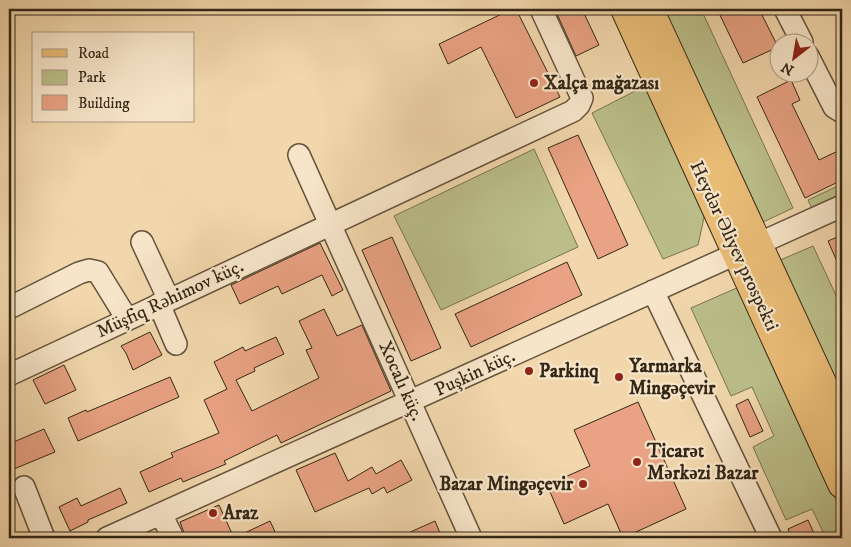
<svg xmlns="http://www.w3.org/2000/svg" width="851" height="547" font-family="'IM FELL DW Pica',serif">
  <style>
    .green { fill: #bbbe89; stroke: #777250 }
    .building { fill: #e9a283; stroke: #332717 }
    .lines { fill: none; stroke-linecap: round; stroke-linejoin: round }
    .minor-casing { stroke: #63533c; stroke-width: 24 }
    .major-casing { stroke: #332717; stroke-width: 30 }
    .minor { stroke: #f7e5c9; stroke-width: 21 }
    .major { stroke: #e9bc76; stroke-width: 28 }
    .poi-dot { fill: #8f2418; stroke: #f7e5c9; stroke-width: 2 }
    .labels { text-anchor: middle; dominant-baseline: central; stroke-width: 4.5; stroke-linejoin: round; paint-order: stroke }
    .poi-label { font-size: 19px; font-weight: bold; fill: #332717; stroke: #f7e5c9; text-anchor: start }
    .street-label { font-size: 19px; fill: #332717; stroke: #f7e5c9 }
  </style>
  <rect width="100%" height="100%" fill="#f2d7ac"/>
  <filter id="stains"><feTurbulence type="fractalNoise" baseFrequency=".004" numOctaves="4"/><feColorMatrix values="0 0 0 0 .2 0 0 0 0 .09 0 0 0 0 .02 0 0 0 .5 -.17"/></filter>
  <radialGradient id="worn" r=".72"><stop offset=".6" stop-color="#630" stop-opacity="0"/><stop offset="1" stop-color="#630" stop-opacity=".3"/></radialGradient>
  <path class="green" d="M659 9H701L793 208 759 224Z
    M645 86 705 213 698 245 663 259 592 113Z
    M534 149 578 247 441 310 394 216Z
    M842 184V195L812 209 808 200Z
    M813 246 842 308V401L778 261Z
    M739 287 842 513V538H826L812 509 786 520 753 447 774 436 752 387 731 396 691 308Z"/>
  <path class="building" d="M512 9H516L560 97 516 118 481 47 448 64 439 44Z
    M569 9H582L599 45 576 56 557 14Z
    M717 9H759L778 47 743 63Z
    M791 80 800 100 792 104 819 160 842 149V180L805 198 757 97Z
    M578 135 628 245 598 259 548 148Z
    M842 235V273L828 241Z
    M392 237 441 348 411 361 362 250Z
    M320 243 343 290 332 296 322 275 282 294 278 286 240 304 231 285Z
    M567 262 582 295 471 347 455 314Z
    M324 309 337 336 362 325 391 391 281 443 277 435 224 461 226 464 183 482 181 478 149 492 140 472 173 457 171 453 219 433 204 400 227 389 214 362 243 347 245 351 276 337 284 354 254 368 255 371 236 380 252 411 319 378 306 350 312 348 299 321Z
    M150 332 162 355 133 370 126 353 121 346Z
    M64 365 76 390 45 404 33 380Z
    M170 377 179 397 78 441 68 418 86 410 87 412 94 409Z
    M748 399 763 431 750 437 736 405Z
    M638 402 686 509 623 538 608 504 564 524 547 485 590 466 574 430Z
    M44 429 55 452 9 471V444Z
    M335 453 348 481 372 467 376 474 401 460 412 480 387 493 384 487 372 494 369 488 315 512 296 470Z
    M120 488 127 503 88 520V522L70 531 59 507 77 498 81 506Z
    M219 505 234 538 270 521 278 538H186L180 522Z
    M808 520 816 538H792L788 529Z
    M435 521 442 538H397Z"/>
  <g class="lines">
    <g class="minor-casing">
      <path id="minor" d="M785 9 802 42
        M808 56 834 107 842 112
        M299 155 471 538
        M142 242 169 300
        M653 291 771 538
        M159 304 176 344
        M9 308 79 273 89 270 98 272 127 319
        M9 375 573 111 579 105 582 98 541 9
        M24 487 44 538
        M161 514 173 538
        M107 538 842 206"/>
    </g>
    <g class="major-casing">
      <path id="major" d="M625 9 842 484
        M649 9 842 426"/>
    </g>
    <use href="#minor" class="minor"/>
    <use href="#major" class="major"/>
  </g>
  <g class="poi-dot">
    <circle cx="534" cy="83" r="5"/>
    <circle cx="529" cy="371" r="5"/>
    <circle cx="619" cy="377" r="5"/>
    <circle cx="637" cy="462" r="5"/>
    <circle cx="583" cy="484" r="5"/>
    <circle cx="213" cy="513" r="5"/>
  </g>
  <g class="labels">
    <g class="poi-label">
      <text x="544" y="83">Xalça mağazası</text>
      <text x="629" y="366">Yarmarka<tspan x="629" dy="22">Mingəçevir</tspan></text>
      <text x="539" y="371">Parkinq</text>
      <text x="647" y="451">Ticarət<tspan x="647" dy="22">Mərkəzi Bazar</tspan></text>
      <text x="573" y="484" text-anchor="end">Bazar Mingəçevir</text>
      <text x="223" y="513">Araz</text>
    </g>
    <g class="street-label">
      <text transform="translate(734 246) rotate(65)">Heydər Əliyev prospekti</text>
      <text transform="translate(170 299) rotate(-25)">Müşfiq Rəhimov küç.</text>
      <text transform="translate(475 373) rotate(-25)">Puşkin küç.</text>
      <text transform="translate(401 381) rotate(66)">Xocalı küç.</text>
    </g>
  </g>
  <rect width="851" height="547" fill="none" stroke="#f2d7ac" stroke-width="30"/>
  <rect x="10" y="10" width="831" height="527" fill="none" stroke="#332717" stroke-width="2.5"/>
  <rect x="15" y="15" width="821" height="517" fill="none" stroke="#332717"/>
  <rect x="32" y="32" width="162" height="90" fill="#f7e5c9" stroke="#a99982"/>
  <rect x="42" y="49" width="25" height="8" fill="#e9bc76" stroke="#a99982"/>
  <text x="78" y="58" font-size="15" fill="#332717">Road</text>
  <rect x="42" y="70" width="25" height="15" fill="#bbbe89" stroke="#a99982"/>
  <text x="78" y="82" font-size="15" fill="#332717">Park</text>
  <rect x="42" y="95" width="25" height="15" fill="#e9a283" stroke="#a99982"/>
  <text x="78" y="108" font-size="15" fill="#332717">Building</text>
  <g transform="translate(794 58) rotate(211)"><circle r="24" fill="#f7e5c9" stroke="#a99982"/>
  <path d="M0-4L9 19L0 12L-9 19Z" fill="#8f2418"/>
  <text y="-8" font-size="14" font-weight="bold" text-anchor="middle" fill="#332717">N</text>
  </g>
  <rect width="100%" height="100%" filter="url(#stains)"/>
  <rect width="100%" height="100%" fill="url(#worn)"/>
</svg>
